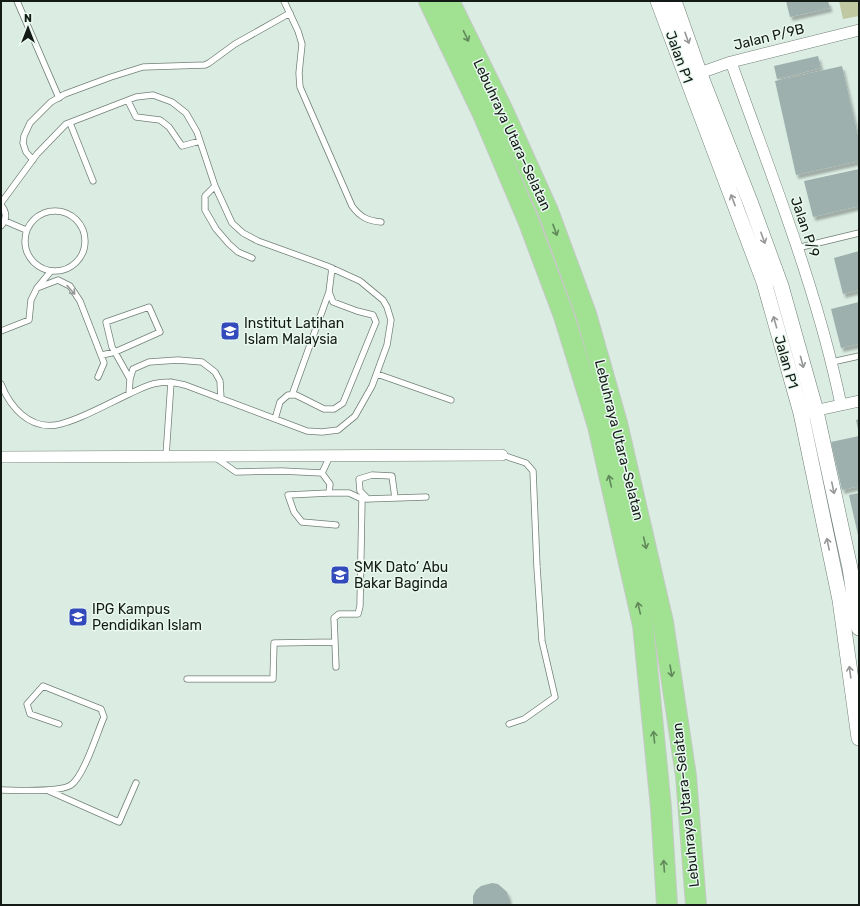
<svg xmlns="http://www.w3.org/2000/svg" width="860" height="906" font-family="Rubik,sans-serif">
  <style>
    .green { fill: #bfc8a1 }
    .building { fill: #9eb0ad; filter: url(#shadow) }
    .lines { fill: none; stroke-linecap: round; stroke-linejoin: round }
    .service-casing { stroke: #728078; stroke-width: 7 }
    .minor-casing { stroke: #728078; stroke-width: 12 }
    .secondary-casing { stroke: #728078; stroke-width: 16 }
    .motorway-casing { stroke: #c7c8c7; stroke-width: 22 }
    .service { stroke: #fff; stroke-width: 5.5 }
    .minor { stroke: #fff; stroke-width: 11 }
    .secondary { stroke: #fff; stroke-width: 15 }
    .motorway { stroke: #a0e292; stroke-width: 20 }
    .oneway { stroke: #61885a }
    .oneway2 { stroke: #959896 }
    .labels { text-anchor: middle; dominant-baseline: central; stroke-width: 3; stroke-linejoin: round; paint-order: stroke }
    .street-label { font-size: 14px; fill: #141a16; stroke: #e9f9f0 }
    .poi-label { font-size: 14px; fill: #141a16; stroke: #e9f9f0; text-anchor: start }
  </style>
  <defs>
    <filter id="shadow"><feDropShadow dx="2.5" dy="4" stdDeviation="1" flood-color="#0004"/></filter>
  </defs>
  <rect width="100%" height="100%" fill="#dbece3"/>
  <path class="green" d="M839 1H859V16L843 19Z"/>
  <path class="building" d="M786 1H828L830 8 790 17Z
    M818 56 821 68 777 79 774 66Z
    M842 66 859 140V161L796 175 775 81Z
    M859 169V206L813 217 804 181Z
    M859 251V290L843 294 834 258Z
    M859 302V344L841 348 831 309Z
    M859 419V429H858L856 420Z
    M859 436V486L842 490 831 442Z
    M859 493V535H858L849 495Z
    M492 883 498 884 507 892 509 898V905H473V896L476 890 481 886Z"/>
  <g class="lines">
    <g class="service-casing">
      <path id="service" d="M17 1 59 98
        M284 1 298 31 302 44 299 73 300 87 352 206C360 217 368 221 381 222
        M128 101 136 117 160 120 169 127 182 146 200 141
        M70 123 93 181
        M33 160 26 152 23 143 24 136 30 123 51 102 65 94 111 77 143 67 205 65 209 63 235 44 290 13
        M215 186 205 196V210L216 229 229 244 238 252 252 258
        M1 203 37 154 66 124 136 97 153 95 172 102 186 113 197 132 215 186 232 223 243 233 258 241 327 266 360 281 383 300 387 307 391 320 387 345 372 386 355 416 338 430 322 432 307 431 185 385C176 383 168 381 158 383 148 384 138 390 129 394 109 403 76 422 56 425 29 429 10 407 1 384
        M1 205C7 212 7 219 1 226
        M25 241a30 30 0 1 1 60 0a30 30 0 1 1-60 0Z
        M5 221 26 230
        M797 248 859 233
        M37 288 58 280 70 286 80 301 104 363 98 377
        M1 331 29 320 31 300 37 288 51 271
        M102 355 115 352 160 332 149 307 106 322 112 347 130 379
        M832 362 859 356
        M377 374 451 400
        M129 394 130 379 133 369 149 362 178 360 202 362 215 372 220 381 221 399
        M292 395 329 292
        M275 419 280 402 288 395H296L324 409H334L343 403 376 322 373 315 357 311 333 302 329 292 332 268
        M502 455 526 463 533 471 537 567 542 641 555 697 524 719 509 724
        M166 456 171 382
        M216 458 236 472 282 471 322 473 330 456
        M322 473 330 484 329 493H349L362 499 360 606 358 614H339L334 618 336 667
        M329 493 288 495 294 512 302 522 336 525
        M366 499 426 497
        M368 499 360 491 359 479 372 475 392 476 395 498
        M187 679H273L274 643 335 642
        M1 790C16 790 59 793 71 785 84 776 97 733 104 717L101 709 43 686 27 704 30 714 59 724
        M49 791 119 822 136 783"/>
    </g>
    <g class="minor-casing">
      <path id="minor" d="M731 62C771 175 817 288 841 405
        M694 75 731 62 859 30
        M809 412 859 401
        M1 457 502 455"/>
    </g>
    <g class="secondary-casing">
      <path id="secondary" d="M658 1 764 282 801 413 840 600 859 738
        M674 1 699 72 751 204 781 286 816 411 850 568 859 628"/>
    </g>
    <g class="motorway-casing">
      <path id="motorway" d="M429 1 483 114 528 220 564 316 598 426 643 625 661 808 667 905
        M449 1 503 111 548 211 586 314 617 423 663 622 686 776 696 905"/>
    </g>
    <use href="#service" class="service"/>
    <use href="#minor" class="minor"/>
    <use href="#secondary" class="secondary"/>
    <use href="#motorway" class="motorway"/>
  </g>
  <defs><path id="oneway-shaft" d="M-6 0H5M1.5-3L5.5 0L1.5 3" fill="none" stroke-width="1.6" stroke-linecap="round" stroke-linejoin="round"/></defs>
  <g class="oneway">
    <use href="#oneway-shaft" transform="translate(466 36) rotate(64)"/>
    <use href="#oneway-shaft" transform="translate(555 230) rotate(70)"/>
    <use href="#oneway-shaft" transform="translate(610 481) rotate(-103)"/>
    <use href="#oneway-shaft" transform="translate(645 543) rotate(77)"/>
    <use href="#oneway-shaft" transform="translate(639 608) rotate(-103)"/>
    <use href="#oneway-shaft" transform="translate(671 671) rotate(81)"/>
    <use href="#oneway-shaft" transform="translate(654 737) rotate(-96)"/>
    <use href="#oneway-shaft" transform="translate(664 866) rotate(-94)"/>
  </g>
  <g class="oneway2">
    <use href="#oneway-shaft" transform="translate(687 38) rotate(70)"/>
    <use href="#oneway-shaft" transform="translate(733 200) rotate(-111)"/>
    <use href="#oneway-shaft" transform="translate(763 238) rotate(70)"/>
    <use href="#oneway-shaft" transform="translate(71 290) rotate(48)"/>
    <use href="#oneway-shaft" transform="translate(775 322) rotate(-106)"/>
    <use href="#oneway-shaft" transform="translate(802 362) rotate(75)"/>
    <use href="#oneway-shaft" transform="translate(833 488) rotate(78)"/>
    <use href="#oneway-shaft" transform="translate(828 544) rotate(-102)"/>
    <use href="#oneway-shaft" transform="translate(850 672) rotate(-98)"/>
  </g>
  <defs>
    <g id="university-square" transform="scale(1)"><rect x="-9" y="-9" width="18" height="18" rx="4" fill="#324abc" stroke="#e9f9f0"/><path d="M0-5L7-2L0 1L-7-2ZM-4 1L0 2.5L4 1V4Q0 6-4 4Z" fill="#fff"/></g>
    <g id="school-square" transform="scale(1)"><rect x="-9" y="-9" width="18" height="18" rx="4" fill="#324abc" stroke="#e9f9f0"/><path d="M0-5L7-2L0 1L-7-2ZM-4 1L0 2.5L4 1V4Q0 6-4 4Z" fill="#fff"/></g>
  </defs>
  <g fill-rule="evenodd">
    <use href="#university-square" x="230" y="331"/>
    <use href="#school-square" x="340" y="575"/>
    <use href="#university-square" x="78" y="617"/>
  </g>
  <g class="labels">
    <g class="street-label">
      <text transform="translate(769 37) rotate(-14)">Jalan P/9B</text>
      <text transform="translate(679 57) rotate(70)">Jalan P1</text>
      <text transform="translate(512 135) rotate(65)">Lebuhraya Utara–Selatan</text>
      <text transform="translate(805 227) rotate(71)">Jalan P/9</text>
      <text transform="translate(786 362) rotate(74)">Jalan P1</text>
      <text transform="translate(619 440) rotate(76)">Lebuhraya Utara–Selatan</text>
      <text transform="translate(686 805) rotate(-96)">Lebuhraya Utara–Selatan</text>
    </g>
    <g class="poi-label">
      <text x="244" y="323">Institut Latihan<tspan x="244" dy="16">Islam Malaysia</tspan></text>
      <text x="354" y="567">SMK Dato’ Abu<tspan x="354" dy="16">Bakar Baginda</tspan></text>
      <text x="92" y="609">IPG Kampus<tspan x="92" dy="16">Pendidikan Islam</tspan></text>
    </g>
  </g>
  <rect width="860" height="906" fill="none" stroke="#141a16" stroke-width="4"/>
  <g transform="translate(28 28)" stroke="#e9f9f0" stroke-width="3" paint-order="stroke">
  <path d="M0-3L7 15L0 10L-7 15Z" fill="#141a16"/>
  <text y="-6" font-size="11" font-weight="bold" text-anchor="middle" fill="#141a16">N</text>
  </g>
</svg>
